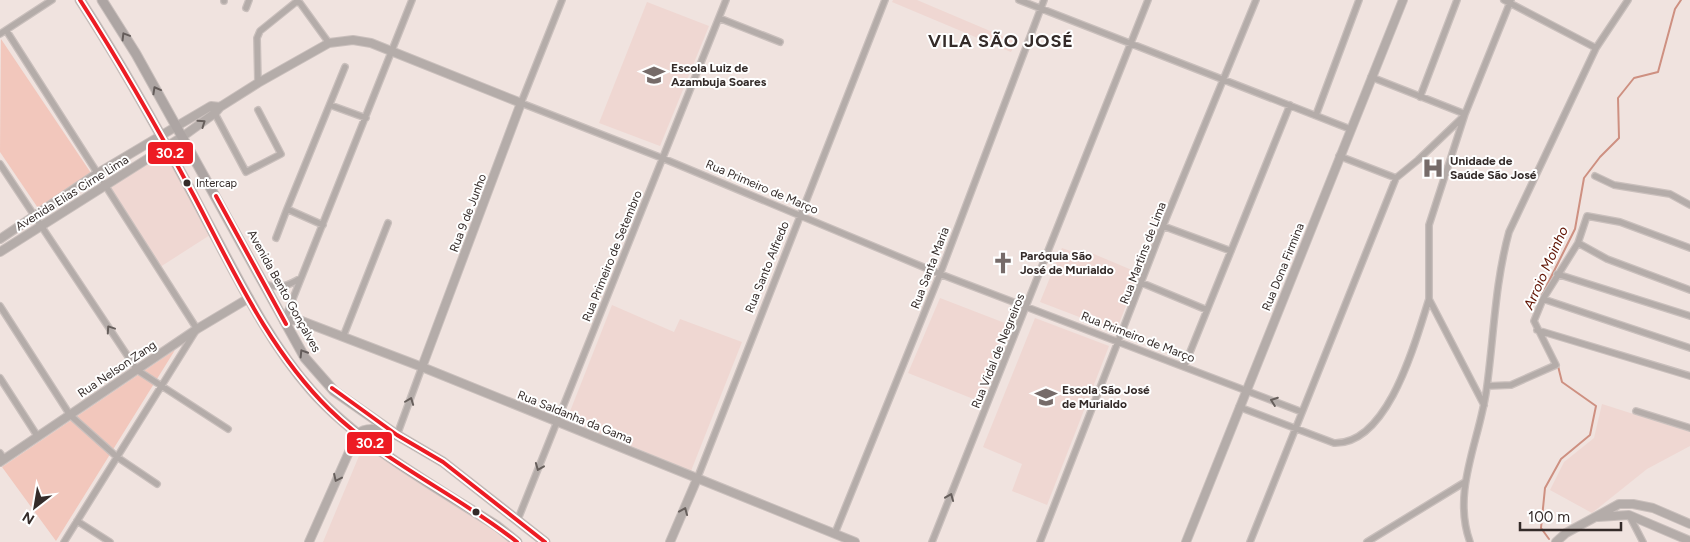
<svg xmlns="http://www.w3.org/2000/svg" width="1690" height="542" font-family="Figtree,sans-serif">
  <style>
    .built { fill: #efd7d2 }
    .green { fill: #f2c7bc }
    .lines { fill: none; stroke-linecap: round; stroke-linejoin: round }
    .stream { stroke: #ce9081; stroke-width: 2 }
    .street-casing { stroke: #c9bfbc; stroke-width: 8 }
    .secondary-casing { stroke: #c9bfbc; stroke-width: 10 }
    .primary-casing { stroke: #c9bfbc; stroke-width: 11 }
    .street { stroke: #b4aca9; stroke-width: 5.5 }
    .secondary { stroke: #b4aca9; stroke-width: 8 }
    .primary { stroke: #ada5a3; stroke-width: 9 }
    .bus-1-casing { stroke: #fff; stroke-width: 8 }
    .bus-1 { stroke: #ed1c24; stroke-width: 4 }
    .oneway { stroke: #645c5a }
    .oneway2 { stroke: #675f5c }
    .bus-dot { fill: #342b29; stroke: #fff; stroke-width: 2 }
    .labels { text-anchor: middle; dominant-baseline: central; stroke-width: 4; stroke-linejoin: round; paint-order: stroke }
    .bus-label { font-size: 11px; fill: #342b29; stroke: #fff; text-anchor: start }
    .poi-label { font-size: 12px; font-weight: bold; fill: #342b29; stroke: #fff; text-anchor: start }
    .street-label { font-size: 12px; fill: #342b29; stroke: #fff }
    .water-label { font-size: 14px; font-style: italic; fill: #601201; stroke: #fff }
    .district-label { font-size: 18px; font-weight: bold; letter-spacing: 1px; fill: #342b29; stroke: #fff }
    .line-badge { stroke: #fff; stroke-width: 2 }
    .badge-label { font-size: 14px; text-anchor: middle; font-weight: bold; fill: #fff }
  </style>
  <rect width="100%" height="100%" fill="#f0e3df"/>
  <path class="built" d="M893 0H917L1016 42 1011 52 892 2Z
    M647 2 709 26 660 146 599 123Z
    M164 151 210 235 157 269 105 190Z
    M1062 248 1087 257 1089 252 1139 273 1116 331 1040 302Z
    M940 298 1010 325 981 402 908 373Z
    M612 305 674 332 680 319 742 342 691 471 567 419Z
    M1035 318 1109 346 1047 505 1012 491 1022 464 983 447Z
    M1602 404 1690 432V446L1647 469 1592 513 1550 490 1564 462 1594 438Z
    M364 444 494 529 511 542H323Z"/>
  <path class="green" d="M1 39 91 173 38 208 0 152Z
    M175 350 56 541 2 467Z"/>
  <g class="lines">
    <path class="stream" d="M1542 295 1575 229 1584 178 1600 157 1619 138 1618 98 1634 78 1658 72 1675 9 1681 0
      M1549 539 1541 528 1545 488 1561 459 1590 435 1596 406 1562 382 1558 366"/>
    <g class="street-casing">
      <path id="street" d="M224 0V1
        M562 0 521 103 662 158 940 274 1302 412
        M1019 0 1350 129
        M1504 0 1596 48
        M246 8 249 0
        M719 18 780 42
        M6 30 197 329 64 542
        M0 34 52 0
        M1371 77 1465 114
        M258 83 257 38 260 31 296 2 300 3 329 43
        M1420 97 1457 0
        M330 105 366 118
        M213 110 246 172 281 154 258 110
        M1316 115 1359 0
        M1339 156 1396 178 1418 160 1464 116
        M0 164 137 370 228 429
        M1595 176 1614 185 1670 194 1690 205
        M287 209 345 67
        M1163 226 1231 251
        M276 238 287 209 323 225
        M1578 243 1607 259 1690 290
        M1557 274 1690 316
        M1142 283 1207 310
        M265 284C279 289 288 286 301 278
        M1543 299 1690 348
        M0 306 70 415 117 457 157 484
        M284 321 412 0
        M1537 330 1690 376
        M343 337 388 223
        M1184 367 1290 105
        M0 378 38 437
        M1487 386 1511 385 1556 365 1534 321 1543 299 1578 243 1587 216 1620 222 1690 248
        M1484 405 1429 299V225L1465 114 1511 0
        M1239 407 1334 443C1389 445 1416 339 1429 299
        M1636 411 1690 428
        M397 435 422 367
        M0 453 4 459
        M697 479 885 0
        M1629 515 1643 542
        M518 519 726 0
        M77 521 110 542
        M835 533 940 274 1044 0
        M932 542 1148 0
        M1040 542 1163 226 1256 0
        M1250 542 1396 178
        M1367 542 1465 482
        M1470 542C1451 490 1481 438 1487 386 1494 334 1495 283 1509 232L1596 48 1628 0"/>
    </g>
    <g class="secondary-casing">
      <path id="secondary" d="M0 239 98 173 177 126 211 106 220 107
        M0 252 182 137 215 113 220 107 258 83 329 43 353 40 371 43 521 103 422 367
        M284 321 299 320 422 367 855 542
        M0 462 197 329 249 298
        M1598 517 1629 515 1690 541
        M309 542 357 434C368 425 381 430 392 434
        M670 542 697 479
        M1186 542 1403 0
        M1556 542 1566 533 1619 504H1633L1653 508 1690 524"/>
    </g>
    <g class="primary-casing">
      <path id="primary" d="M80 0C127 72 168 147 208 223 239 280 268 341 311 390 358 444 436 487 497 526L517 542
        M102 0 136 54 305 358 334 391 397 435 443 462 545 542"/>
    </g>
    <use href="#street" class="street"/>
    <use href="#secondary" class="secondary"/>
    <use href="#primary" class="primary"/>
    <g class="bus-1-casing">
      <path id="bus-1" d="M80 0C121 64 158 129 194 196 233 270 269 350 329 409 384 463 457 494 517 542
        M216 196 286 324
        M332 388 397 435 443 462 545 542"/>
    </g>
    <use href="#bus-1" class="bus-1"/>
  </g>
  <defs><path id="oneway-chevron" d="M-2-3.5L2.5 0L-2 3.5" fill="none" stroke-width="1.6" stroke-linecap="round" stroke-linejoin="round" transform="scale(1.25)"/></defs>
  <g class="oneway">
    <use href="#oneway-chevron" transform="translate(125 36) rotate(-121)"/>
    <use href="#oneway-chevron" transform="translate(156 90) rotate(-119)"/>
    <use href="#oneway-chevron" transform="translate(303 353) rotate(-122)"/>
  </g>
  <g class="oneway2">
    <use href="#oneway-chevron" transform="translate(202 123) rotate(-35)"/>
    <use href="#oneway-chevron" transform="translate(110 329) rotate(-124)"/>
    <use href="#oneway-chevron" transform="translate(410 401) rotate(-69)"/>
    <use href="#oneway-chevron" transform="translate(1274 401) rotate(-160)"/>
    <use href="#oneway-chevron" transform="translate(539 467) rotate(112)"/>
    <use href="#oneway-chevron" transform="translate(337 478) rotate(115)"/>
    <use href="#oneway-chevron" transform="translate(950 497) rotate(-68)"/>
    <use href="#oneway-chevron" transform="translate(684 511) rotate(-67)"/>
  </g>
  <defs>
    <g id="school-bare" transform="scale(1.725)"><path d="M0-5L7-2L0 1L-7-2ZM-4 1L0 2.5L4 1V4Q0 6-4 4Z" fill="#766b69" stroke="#fff" stroke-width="2.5" paint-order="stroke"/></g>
    <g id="hospital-bare" transform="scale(1.725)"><path d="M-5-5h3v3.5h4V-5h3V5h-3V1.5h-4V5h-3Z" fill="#766b69" stroke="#fff" stroke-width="2.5" paint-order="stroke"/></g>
    <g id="church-bare" transform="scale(1.725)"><path d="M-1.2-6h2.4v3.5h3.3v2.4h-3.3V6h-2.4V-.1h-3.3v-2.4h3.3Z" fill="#766b69" stroke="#fff" stroke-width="2.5" paint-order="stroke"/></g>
  </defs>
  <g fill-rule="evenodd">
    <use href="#school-bare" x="654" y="75"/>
    <use href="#hospital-bare" x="1433" y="168"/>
    <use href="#church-bare" x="1003" y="263"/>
    <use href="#school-bare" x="1046" y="397"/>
  </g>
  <g class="bus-dot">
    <circle cx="187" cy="183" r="4.5"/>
    <circle cx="476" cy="512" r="4.5"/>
  </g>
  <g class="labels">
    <g class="bus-label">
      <text x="196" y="183">Intercap</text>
    </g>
    <g class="poi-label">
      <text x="671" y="68">Escola Luiz de<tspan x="671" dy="14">Azambuja Soares</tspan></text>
      <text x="1450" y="161">Unidade de<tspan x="1450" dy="14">Saúde São José</tspan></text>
      <text x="1020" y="256">Paróquia São<tspan x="1020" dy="14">José de Murialdo</tspan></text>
      <text x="1062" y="390">Escola São José<tspan x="1062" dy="14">de Murialdo</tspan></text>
    </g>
    <g class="street-label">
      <text transform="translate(762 187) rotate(23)">Rua Primeiro de Março</text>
      <text transform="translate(72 193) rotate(-32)">Avenida Elias Cirne Lima</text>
      <text transform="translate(468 213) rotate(-69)">Rua 9 de Junho</text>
      <text transform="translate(1143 253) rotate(-69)">Rua Martins de Lima</text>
      <text transform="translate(612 256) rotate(-68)">Rua Primeiro de Setembro</text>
      <text transform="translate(767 267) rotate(-68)">Rua Santo Alfredo</text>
      <text transform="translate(1283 267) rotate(-68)">Rua Dona Firmina</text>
      <text transform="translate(930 268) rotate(-69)">Rua Santa Maria</text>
      <text transform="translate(284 291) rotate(61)">Avenida Bento Gonçalves</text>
      <text transform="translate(1138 337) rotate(21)">Rua Primeiro de Março</text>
      <text transform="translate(998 351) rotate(-68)">Rua Vidal de Negreiros</text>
      <text transform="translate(117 369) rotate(-34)">Rua Nelson Zang</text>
      <text transform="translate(575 417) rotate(22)">Rua Saldanha da Gama</text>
    </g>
    <g class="water-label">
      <text transform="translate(1546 268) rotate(-66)">Arroio Moinho</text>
    </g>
    <g class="district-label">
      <text x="1001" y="41">VILA SÃO JOSÉ</text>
    </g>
  </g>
  <g class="line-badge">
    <rect x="147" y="141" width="47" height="24" rx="5" fill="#ed1c24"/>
    <rect x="346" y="431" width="47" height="24" rx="5" fill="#ed1c24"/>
  </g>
  <g class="badge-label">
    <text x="170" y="158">30.2</text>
    <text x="370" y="448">30.2</text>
  </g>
  <g transform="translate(35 507) rotate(211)" stroke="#ffffff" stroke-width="4" paint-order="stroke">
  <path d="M0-4L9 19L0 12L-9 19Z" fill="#342b29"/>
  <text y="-8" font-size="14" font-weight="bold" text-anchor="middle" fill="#342b29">N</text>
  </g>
  <path d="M1520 522v8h101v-8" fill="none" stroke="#342b29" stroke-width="2.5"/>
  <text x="1528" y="522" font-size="15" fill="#342b29" stroke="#ffffff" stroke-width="4" paint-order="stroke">100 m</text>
</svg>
